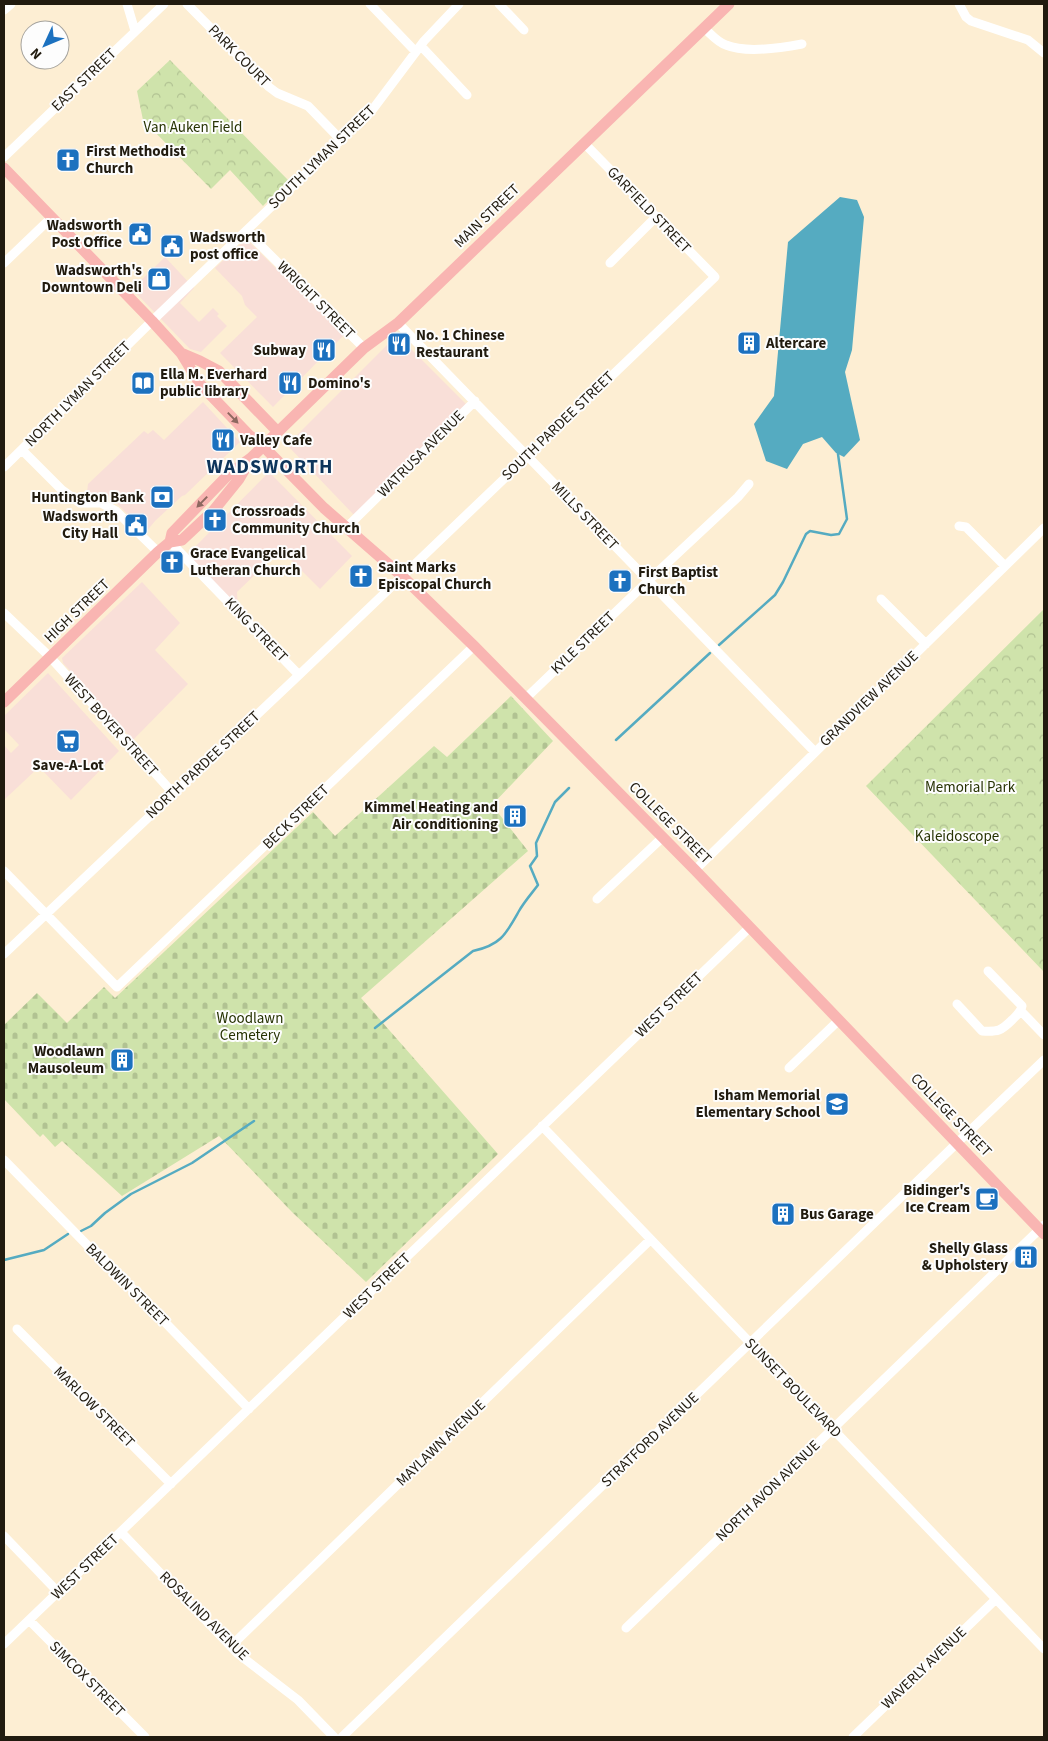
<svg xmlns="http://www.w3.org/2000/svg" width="1048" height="1741" font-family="'Source Sans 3',sans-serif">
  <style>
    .commercial { fill: #f9dfd8 }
    .cemetery { fill: url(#cemetery-stones) }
    .park { fill: url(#park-crowns) }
    .water { fill: #55abc1 }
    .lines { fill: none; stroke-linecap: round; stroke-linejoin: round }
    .stream { stroke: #55abc1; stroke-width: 2.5 }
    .minor { stroke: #fff; stroke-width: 9 }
    .major { stroke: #f9b5b2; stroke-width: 11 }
    .oneway { fill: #8d6860 }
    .labels { text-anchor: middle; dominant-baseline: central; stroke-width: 4; stroke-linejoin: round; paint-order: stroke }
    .street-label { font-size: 15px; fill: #211b0f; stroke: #fdfdfd }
    .park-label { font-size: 15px; fill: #273303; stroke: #fdfdfd }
    .poi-label { font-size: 15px; font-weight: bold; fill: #211b0f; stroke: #fdfdfd; text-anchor: start }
    .district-label { font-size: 20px; font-weight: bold; letter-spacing: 1px; fill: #0e355b; stroke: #fdfdfd }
  </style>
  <defs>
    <pattern id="cemetery-stones" width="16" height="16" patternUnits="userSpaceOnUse" patternTransform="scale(1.25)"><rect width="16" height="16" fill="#cfe3ab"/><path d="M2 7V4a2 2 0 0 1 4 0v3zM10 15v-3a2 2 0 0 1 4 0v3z" fill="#b1c292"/></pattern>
    <pattern id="park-crowns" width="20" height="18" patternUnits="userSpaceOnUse" patternTransform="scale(1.25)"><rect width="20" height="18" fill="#cfe3ab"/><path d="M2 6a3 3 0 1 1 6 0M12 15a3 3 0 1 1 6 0" fill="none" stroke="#b1c292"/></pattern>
  </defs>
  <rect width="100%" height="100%" fill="#fdeed3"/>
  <path class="commercial" d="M247 240 344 335 273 407 220 353 257 317 245 305 242 296 215 268 243 242Z
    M165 257 194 288 180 303 199 322 213 308 219 314 217 316 227 326 201 352 190 349 132 289Z
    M397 335 466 404 354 515 287 445Z
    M203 402 240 442 185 495 182 496 155 521 146 532 106 493 103 495 87 493 88 484 144 431 148 434 153 430 164 440Z
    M269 472 352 556 320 589 281 550 237 592 238 609 186 556Z
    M142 582 180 623 155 650 188 684 133 740 63 663 62 658Z
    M48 673 119 751 71 800 39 767 4 800V745L11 753 19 745 4 729V716Z"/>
  <path class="cemetery" d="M511 696 553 741 492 805 528 851 361 998 498 1154 366 1282 292 1212 219 1136 122 1196 62 1141 55 1147 43 1134 40 1137 4 1099V1025L37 993 67 1023 104 987 115 998 313 812 335 836 434 746 447 757Z"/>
  <path class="park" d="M170 60 288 180 263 206 230 170 211 189 143 120 137 91Z
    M1044 609V972L866 786Z"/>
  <path class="water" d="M840 197 857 200 864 217 852 350 845 372 860 440 844 457 836 453 822 437 803 444 787 469 766 461 754 424 774 396 788 242Z"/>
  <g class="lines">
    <path class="stream" d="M719 645 775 595 783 582 806 534 810 531 831 535 839 534 847 519 838 454
      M616 740 710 653
      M375 1028 473 951C501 945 506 934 519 911 524 902 532 893 538 885L530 866 537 856 536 843 555 802 569 788
      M81 1231 91 1226 105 1213 131 1194 192 1163 254 1121
      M4 1260 44 1250 68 1234"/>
    <path class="minor" d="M127 4 135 31
      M187 4 269 87 277 93 308 106 341 140
      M370 4 416 52
      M499 4 524 30
      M959 4 966 17 971 21 1028 40 1044 53
      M4 10 11 4
      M704 28C711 34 717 42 726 45 745 53 781 48 802 44
      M421 46 467 95
      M4 157 164 4
      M246 231 364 348
      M4 263 52 217
      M610 263 656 217
      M398 323 815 752
      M22 450 62 490 80 503H101L116 511 158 552
      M4 467 152 321 373 109 424 41 459 4
      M959 526 966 527 1005 566
      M347 527 475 401
      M170 542 299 675
      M881 599 926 644
      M4 613 50 657 173 793
      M525 699 648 581 738 497 749 484
      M695 870 1044 528
      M4 871 117 987 474 646
      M597 899 663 837
      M4 954 299 675 715 277 584 143
      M957 1004 982 1031C998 1032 1001 1031 1012 1020 1017 1015 1021 1012 1022 1006L988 971
      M1021 1011 1044 1035
      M789 1068 839 1020
      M542 1126 1044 1649
      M4 1160 92 1250H95L249 1409
      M17 1329 171 1484
      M121 1532 237 1653 298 1700 334 1737
      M4 1536 58 1592
      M29 1620 145 1737
      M626 1628 1044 1225
      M4 1644 750 927
      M231 1646 650 1240
      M342 1737 957 1143 1044 1060
      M853 1737 996 1599"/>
    <path class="major" d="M4 168 152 321 181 353 200 384 249 435 263 446 324 508 402 576 474 646 695 870 1044 1234
      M181 353 200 361 219 371 277 431
      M170 542 172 533 228 475 251 458 364 348 398 323 729 4
      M4 702 158 552 170 542 182 540 214 510 239 479 249 462"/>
  </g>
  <defs><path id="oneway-solid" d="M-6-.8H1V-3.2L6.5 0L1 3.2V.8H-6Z" transform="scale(1.25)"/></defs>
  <g class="oneway">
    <use href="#oneway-solid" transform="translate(233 418) rotate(46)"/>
    <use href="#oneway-solid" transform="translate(202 502) rotate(134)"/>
  </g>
  <defs>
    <g id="church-square" transform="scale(1.25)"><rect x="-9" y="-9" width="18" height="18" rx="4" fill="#1c71bf" stroke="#fdfdfd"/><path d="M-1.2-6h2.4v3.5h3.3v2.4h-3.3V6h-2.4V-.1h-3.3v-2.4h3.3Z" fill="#fff"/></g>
    <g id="civic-square" transform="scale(1.25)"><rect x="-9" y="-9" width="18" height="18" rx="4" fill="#1c71bf" stroke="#fdfdfd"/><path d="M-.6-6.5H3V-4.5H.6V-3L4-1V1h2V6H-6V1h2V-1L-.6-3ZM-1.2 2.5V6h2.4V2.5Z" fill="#fff"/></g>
    <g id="shop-square" transform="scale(1.25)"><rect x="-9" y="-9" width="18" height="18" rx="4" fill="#1c71bf" stroke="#fdfdfd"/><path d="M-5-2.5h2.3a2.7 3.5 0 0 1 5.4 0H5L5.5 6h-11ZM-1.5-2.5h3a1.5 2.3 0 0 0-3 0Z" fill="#fff"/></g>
    <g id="building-square" transform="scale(1.25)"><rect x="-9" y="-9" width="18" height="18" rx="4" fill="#1c71bf" stroke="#fdfdfd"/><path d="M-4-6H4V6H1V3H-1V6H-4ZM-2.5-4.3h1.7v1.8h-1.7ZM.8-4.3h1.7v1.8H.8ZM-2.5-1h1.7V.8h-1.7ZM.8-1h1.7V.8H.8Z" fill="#fff"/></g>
    <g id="restaurant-square" transform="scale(1.25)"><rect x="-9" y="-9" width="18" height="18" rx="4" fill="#1c71bf" stroke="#fdfdfd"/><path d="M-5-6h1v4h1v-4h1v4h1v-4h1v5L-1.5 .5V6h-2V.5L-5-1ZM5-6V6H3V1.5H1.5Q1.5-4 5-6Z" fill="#fff"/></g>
    <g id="library-square" transform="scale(1.25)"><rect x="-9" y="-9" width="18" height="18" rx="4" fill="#1c71bf" stroke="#fdfdfd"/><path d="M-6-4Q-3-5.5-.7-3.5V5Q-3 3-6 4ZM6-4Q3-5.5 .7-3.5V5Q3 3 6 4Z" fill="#fff"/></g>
    <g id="bank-square" transform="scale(1.25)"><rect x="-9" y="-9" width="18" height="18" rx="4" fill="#1c71bf" stroke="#fdfdfd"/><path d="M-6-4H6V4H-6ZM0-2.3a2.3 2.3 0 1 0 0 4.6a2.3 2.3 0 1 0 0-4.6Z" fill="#fff"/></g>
    <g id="supermarket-square" transform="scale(1.25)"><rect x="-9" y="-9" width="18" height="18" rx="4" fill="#1c71bf" stroke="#fdfdfd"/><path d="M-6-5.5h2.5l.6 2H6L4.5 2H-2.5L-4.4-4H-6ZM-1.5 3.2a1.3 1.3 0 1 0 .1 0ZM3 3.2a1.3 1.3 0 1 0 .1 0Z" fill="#fff"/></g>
    <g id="school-square" transform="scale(1.25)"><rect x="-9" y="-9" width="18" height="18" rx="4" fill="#1c71bf" stroke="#fdfdfd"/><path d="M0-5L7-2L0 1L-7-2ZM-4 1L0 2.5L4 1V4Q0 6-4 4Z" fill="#fff"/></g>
    <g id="cafe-square" transform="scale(1.25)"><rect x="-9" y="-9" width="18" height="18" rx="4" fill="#1c71bf" stroke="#fdfdfd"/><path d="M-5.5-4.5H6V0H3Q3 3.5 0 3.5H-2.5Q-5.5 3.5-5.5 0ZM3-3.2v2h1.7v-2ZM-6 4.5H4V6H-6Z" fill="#fff"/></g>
  </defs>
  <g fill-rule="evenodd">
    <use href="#church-square" x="68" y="160"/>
    <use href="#civic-square" x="140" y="234"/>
    <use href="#civic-square" x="172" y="246"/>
    <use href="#shop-square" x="159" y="279"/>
    <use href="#building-square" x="749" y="343"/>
    <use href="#restaurant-square" x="399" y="344"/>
    <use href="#restaurant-square" x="324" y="350"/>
    <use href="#library-square" x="143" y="383"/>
    <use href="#restaurant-square" x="290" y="383"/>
    <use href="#restaurant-square" x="223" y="440"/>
    <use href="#bank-square" x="162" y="497"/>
    <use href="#church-square" x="215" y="520"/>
    <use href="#civic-square" x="136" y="525"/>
    <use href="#church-square" x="172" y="562"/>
    <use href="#church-square" x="361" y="576"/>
    <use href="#church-square" x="620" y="581"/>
    <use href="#supermarket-square" x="68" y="741"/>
    <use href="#building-square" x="515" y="816"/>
    <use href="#building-square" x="122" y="1060"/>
    <use href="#school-square" x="837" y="1104"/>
    <use href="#cafe-square" x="987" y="1199"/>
    <use href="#building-square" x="783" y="1214"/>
    <use href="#building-square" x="1026" y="1257"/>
  </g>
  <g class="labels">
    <g class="street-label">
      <text transform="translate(239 56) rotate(45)">PARK COURT</text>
      <text transform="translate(84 80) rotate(-44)">EAST STREET</text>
      <text transform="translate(322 157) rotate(-44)">SOUTH LYMAN STREET</text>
      <text transform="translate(649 210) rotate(46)">GARFIELD STREET</text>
      <text transform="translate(487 216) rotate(-44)">MAIN STREET</text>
      <text transform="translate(316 300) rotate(45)">WRIGHT STREET</text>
      <text transform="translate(78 394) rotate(-45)">NORTH LYMAN STREET</text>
      <text transform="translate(558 426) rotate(-44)">SOUTH PARDEE STREET</text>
      <text transform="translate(421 454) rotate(-45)">WATRUSA AVENUE</text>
      <text transform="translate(585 516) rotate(46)">MILLS STREET</text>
      <text transform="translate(77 611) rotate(-44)">HIGH STREET</text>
      <text transform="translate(256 630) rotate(46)">KING STREET</text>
      <text transform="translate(583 643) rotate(-44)">KYLE STREET</text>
      <text transform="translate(869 699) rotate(-44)">GRANDVIEW AVENUE</text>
      <text transform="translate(111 725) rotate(48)">WEST BOYER STREET</text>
      <text transform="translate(203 765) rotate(-43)">NORTH PARDEE STREET</text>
      <text transform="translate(296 817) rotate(-44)">BECK STREET</text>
      <text transform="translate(670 823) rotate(45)">COLLEGE STREET</text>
      <text transform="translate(669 1005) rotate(-44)">WEST STREET</text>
      <text transform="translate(951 1115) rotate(46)">COLLEGE STREET</text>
      <text transform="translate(127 1285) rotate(45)">BALDWIN STREET</text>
      <text transform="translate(377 1286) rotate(-44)">WEST STREET</text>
      <text transform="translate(793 1388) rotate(46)">SUNSET BOULEVARD</text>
      <text transform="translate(94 1407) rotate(45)">MARLOW STREET</text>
      <text transform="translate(650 1440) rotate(-44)">STRATFORD AVENUE</text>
      <text transform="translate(441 1443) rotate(-44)">MAYLAWN AVENUE</text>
      <text transform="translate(768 1491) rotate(-44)">NORTH AVON AVENUE</text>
      <text transform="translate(85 1567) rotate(-44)">WEST STREET</text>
      <text transform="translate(204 1616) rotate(45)">ROSALIND AVENUE</text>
      <text transform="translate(924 1668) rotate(-44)">WAVERLY AVENUE</text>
      <text transform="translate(87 1679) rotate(45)">SIMCOX STREET</text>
    </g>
    <g class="park-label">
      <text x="193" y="127">Van Auken Field</text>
      <text x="970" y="787">Memorial Park</text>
      <text x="957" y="836">Kaleidoscope</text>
      <text x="250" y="1018">Woodlawn<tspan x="250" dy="17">Cemetery</tspan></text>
    </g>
    <g class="poi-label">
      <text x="86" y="151">First Methodist<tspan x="86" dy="17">Church</tspan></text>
      <text x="122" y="225" text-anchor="end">Wadsworth<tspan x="122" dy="17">Post Office</tspan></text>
      <text x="190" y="237">Wadsworth<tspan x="190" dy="17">post office</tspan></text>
      <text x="142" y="270" text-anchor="end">Wadsworth's<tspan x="142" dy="17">Downtown Deli</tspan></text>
      <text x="416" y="335">No. 1 Chinese<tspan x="416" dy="17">Restaurant</tspan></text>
      <text x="766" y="343">Altercare</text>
      <text x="306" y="350" text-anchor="end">Subway</text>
      <text x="160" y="374">Ella M. Everhard<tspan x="160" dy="17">public library</tspan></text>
      <text x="308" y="383">Domino's</text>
      <text x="240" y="440">Valley Cafe</text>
      <text x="144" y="497" text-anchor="end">Huntington Bank</text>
      <text x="232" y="511">Crossroads<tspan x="232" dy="17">Community Church</tspan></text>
      <text x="118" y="516" text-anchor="end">Wadsworth<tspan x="118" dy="17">City Hall</tspan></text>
      <text x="190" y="553">Grace Evangelical<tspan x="190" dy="17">Lutheran Church</tspan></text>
      <text x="378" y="567">Saint Marks<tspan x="378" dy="17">Episcopal Church</tspan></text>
      <text x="638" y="572">First Baptist<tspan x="638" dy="17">Church</tspan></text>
      <text x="68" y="765" text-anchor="middle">Save-A-Lot</text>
      <text x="498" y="807" text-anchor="end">Kimmel Heating and<tspan x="498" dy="17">Air conditioning</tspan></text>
      <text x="104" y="1051" text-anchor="end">Woodlawn<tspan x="104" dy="17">Mausoleum</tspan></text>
      <text x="820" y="1095" text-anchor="end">Isham Memorial<tspan x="820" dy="17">Elementary School</tspan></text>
      <text x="970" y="1190" text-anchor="end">Bidinger's<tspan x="970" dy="17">Ice Cream</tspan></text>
      <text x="800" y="1214">Bus Garage</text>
      <text x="1008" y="1248" text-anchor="end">Shelly Glass<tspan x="1008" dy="17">&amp; Upholstery</tspan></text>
    </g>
    <g class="district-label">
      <text x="270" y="467">WADSWORTH</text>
    </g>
  </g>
  <rect width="1048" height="1741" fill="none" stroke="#211b0f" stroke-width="10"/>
  <g transform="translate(45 45) rotate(226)"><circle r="24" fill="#fdfdfd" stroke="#a5a39e"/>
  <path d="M0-4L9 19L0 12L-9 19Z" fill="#1c71bf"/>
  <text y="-8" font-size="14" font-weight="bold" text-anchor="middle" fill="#211b0f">N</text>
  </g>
</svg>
